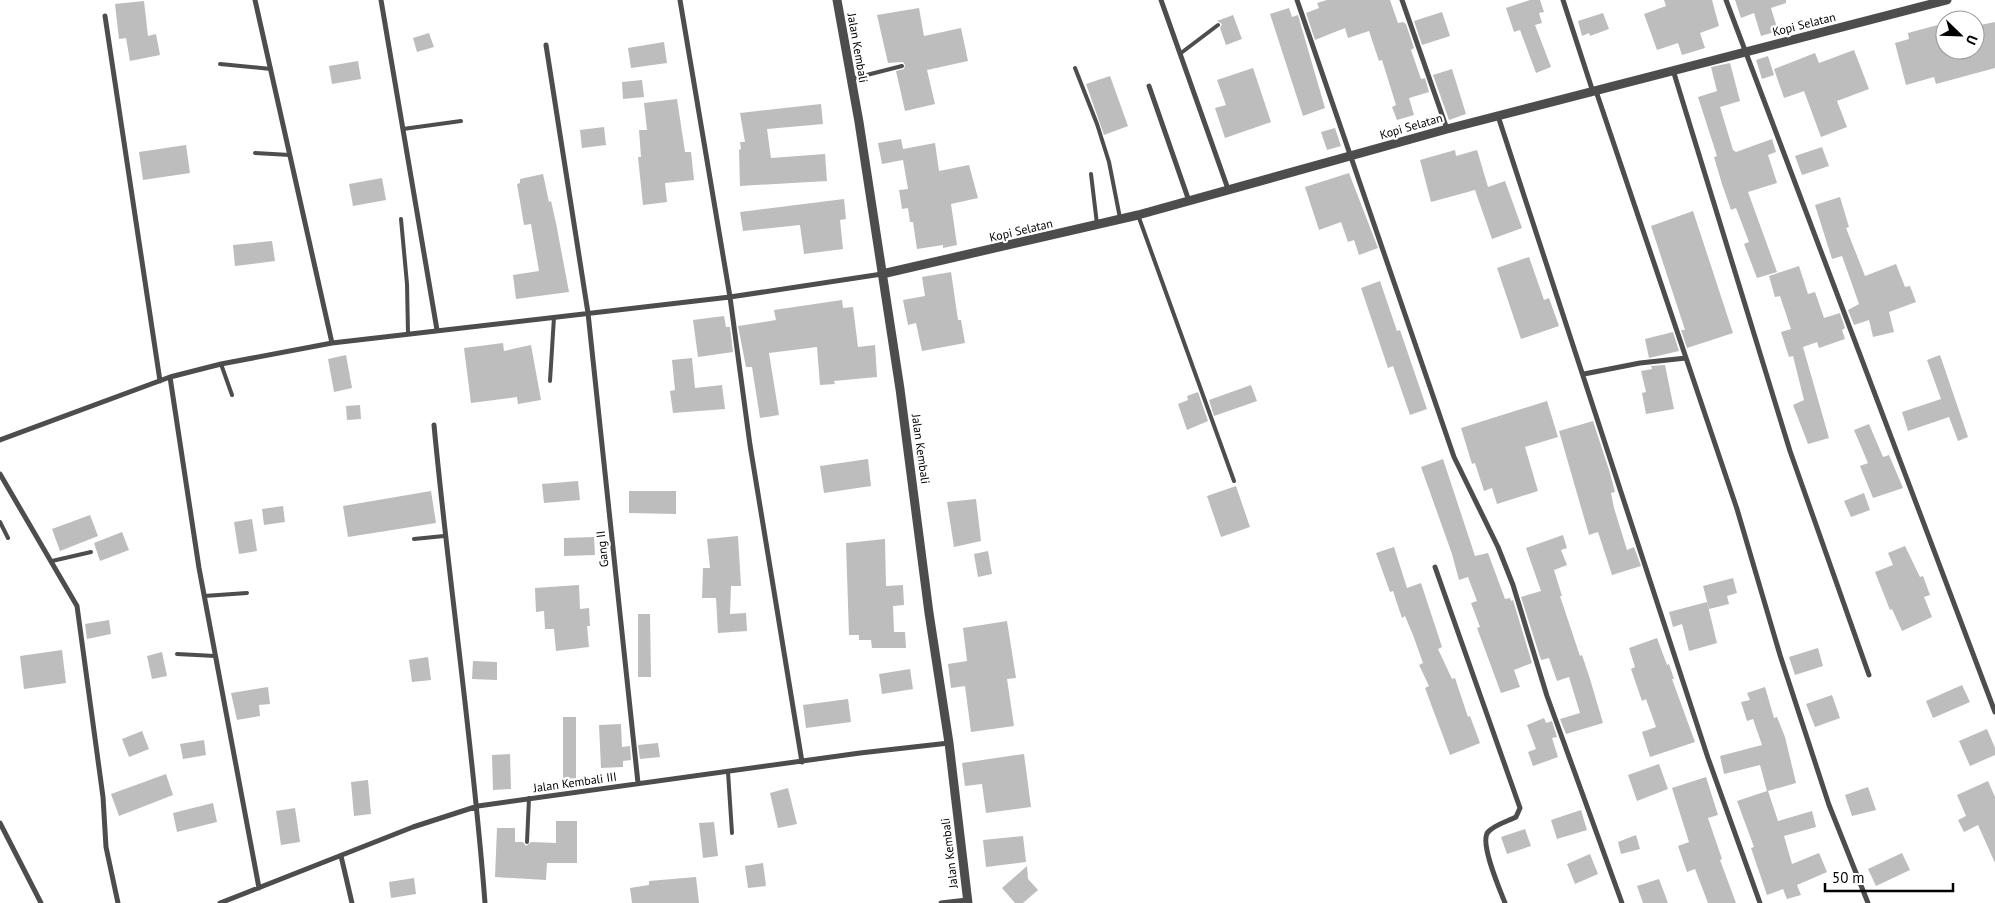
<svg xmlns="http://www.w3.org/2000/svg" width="1995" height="903" font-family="'PT Sans',sans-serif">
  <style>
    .building { fill: #bdbdbd }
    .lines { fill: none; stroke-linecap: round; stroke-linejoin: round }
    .service { stroke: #4d4d4d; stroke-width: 4 }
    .minor { stroke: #4d4d4d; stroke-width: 5 }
    .tertiary { stroke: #4d4d4d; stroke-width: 9 }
    .labels { text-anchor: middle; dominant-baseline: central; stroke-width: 4.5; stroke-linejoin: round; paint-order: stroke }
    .street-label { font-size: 12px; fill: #000; stroke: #fff }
  </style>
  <rect width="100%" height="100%" fill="#fff"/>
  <path class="building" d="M1327 0H1390L1398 23 1403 22 1406 24 1414 48 1411 50 1421 79 1425 78 1429 92 1409 98 1414 115 1397 120 1392 107 1396 105 1382 60 1379 61 1369 31 1348 38 1345 28 1315 40 1306 13 1319 8 1317 3Z
    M1530 0H1540L1544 12 1539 13 1542 23 1535 25 1551 67 1536 73 1520 30 1514 32 1506 8Z
    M1664 0H1712L1719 26 1700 33 1705 48 1682 55 1678 43 1657 50 1644 14 1666 6Z
    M1735 0H1786V3L1771 8 1778 31 1761 36 1754 13 1741 18Z
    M144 1 148 36 156 34 160 55 130 61 126 38 119 39 115 4Z
    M919 8 924 36 961 28 968 61 927 70 935 104 905 111 896 71 904 69 905 65 903 62 888 63 877 15Z
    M1289 8 1292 17 1298 15 1325 108 1303 116 1270 14Z
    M1442 12 1450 36 1422 45 1414 21Z
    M1603 13 1609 29 1590 36 1589 33 1582 36 1578 21Z
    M1233 15 1242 39 1226 45 1220 28 1222 24 1217 21Z
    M1995 22V68L1936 84 1934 77 1906 85 1895 43 1909 39 1908 33 1945 23V50H1975V26Z
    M429 33 434 47 417 52 413 38Z
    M664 42 667 63 631 68 628 48Z
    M1854 50 1869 89 1837 101 1847 127 1821 137 1804 91 1784 98 1774 69 1815 53 1819 63Z
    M1768 56 1774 75 1762 79 1756 60Z
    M358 61 361 79 332 84 329 66Z
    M1730 63 1740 101 1720 107 1733 150 1736 152 1772 139 1776 152 1768 155 1777 183 1748 192 1777 272 1757 278 1744 244 1749 242 1736 208 1731 210 1722 184 1714 157 1717 156 1698 97 1717 91 1711 67Z
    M1253 68 1271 122 1225 138 1215 108 1226 105 1217 80Z
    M1452 69 1466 114 1449 120 1433 75Z
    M1110 76 1128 126 1104 135 1086 84Z
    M642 80 644 97 623 99 622 82Z
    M677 99 685 152H691L694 180 665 183 667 202 643 205 638 157H641L639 130H647L644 103Z
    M821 104 823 124 767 129 771 158 825 154 827 181 740 186 739 150 741 149 740 142H745L740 113Z
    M604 127 606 145 582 148 580 130Z
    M1335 128 1341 146 1327 150 1321 132Z
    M901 139 903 149 935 143 939 171 969 165 978 198 951 204 957 245 943 248V245L917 249 913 222H910L908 208 902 209 899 190 908 189 903 160 882 164 878 143Z
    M186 145 190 173 143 180 139 152Z
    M1822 147 1829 166 1802 175 1795 156Z
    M1455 150 1456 156 1477 150 1488 187 1505 181 1522 228 1492 239 1475 190 1431 202 1420 160Z
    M1349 173 1378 248 1359 255 1354 240 1348 242 1341 222 1319 230 1305 187Z
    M543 174 549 202 551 201 556 223 569 292 516 299 513 275 539 271 531 224 524 225 517 184 520 183V179Z
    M382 178 386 200 353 206 349 184Z
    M1840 197 1849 227 1846 228 1865 276 1896 264 1905 287 1910 286 1916 302 1889 312 1894 332 1873 337 1869 320 1854 325 1848 310 1859 304 1842 256 1832 259 1815 205Z
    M844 199 846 219 840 220 843 249 804 254 800 225 743 231 740 212Z
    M1693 211 1733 333 1687 348 1681 330H1685L1651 226Z
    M272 241 275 261 235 266 233 245Z
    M1529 257 1544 300 1549 298 1559 326 1521 339 1497 268Z
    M1799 266 1808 294 1815 292 1824 318 1840 313 1845 328 1842 330 1845 339 1819 348 1817 342 1803 347 1829 438 1808 444 1793 405 1804 400 1793 356 1789 357 1781 332 1791 329 1780 296 1775 297 1769 276Z
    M951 272 958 320H961L965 343 922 351 916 323 908 325 903 300 925 296 922 277Z
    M1380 281 1397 331 1400 330 1427 409 1410 415 1393 366 1388 368 1361 288Z
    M842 300 843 308 853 307 858 347 875 345 877 377 834 381 835 384 820 385 817 347 769 353 779 415 760 418 752 367H746L738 326 776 320 774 310Z
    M724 316 726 327H730L733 352 698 357 693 320Z
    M1673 332 1679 351 1649 358 1645 339Z
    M503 343 504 351 531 345 541 400 518 404 517 397 471 403 464 348Z
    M346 355 352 388 334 392 328 359Z
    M1940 355 1968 437 1958 441 1949 417 1908 431 1902 412 1941 399 1927 360Z
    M692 358 695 388 722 385 725 409 673 413 670 391 675 390 672 360Z
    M1665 365 1674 409 1646 414 1642 393 1646 392 1641 371 1652 369 1651 366Z
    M1251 385 1257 401 1214 416 1209 400Z
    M1198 392 1208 421 1187 430 1178 404 1188 400 1187 396Z
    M1547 401 1558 437 1525 447 1538 491 1497 504 1492 488 1484 491 1475 463 1472 464 1461 428Z
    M360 405 361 419 347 420 346 406Z
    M1593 421 1610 473 1615 492 1611 493 1614 508 1627 550 1634 547 1641 566 1612 575 1598 532 1589 535 1559 431Z
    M1869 424 1883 457 1889 455 1903 488 1873 498 1860 466 1868 463 1854 430Z
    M868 459 871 486 824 493 820 466Z
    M1443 459 1475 556 1488 553 1505 599 1510 598 1511 601 1513 600 1532 663 1514 670 1520 687 1501 693 1477 628 1480 627 1471 603 1477 601 1468 577 1459 580 1452 554 1421 467Z
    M578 481 580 500 544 503 542 484Z
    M1236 486 1250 527 1221 537 1207 496Z
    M431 491 436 523 348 537 343 506Z
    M629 491H676V514L629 513Z
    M1864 493 1870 510 1851 517 1844 501Z
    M976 499 981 541 954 547 947 502Z
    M283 506 285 522 264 525 262 509Z
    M90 515 98 536 60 551 52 529Z
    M252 519 257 551 239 554 234 522Z
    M122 532 129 550 100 561 94 543Z
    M1563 535 1567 548 1561 550 1567 565 1554 570 1562 596H1560L1580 656 1582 655 1590 679 1603 723 1566 734 1560 719 1580 713 1569 677 1557 681 1549 658 1541 660 1521 597 1541 591 1526 548Z
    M738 536 741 586H731L730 614 746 613 747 631 718 633 716 598H702L703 568H710L707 539Z
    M594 537 595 555 564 556V538Z
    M885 539 886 586 903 585 904 605 893 606 894 632H905L906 648H872L871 640H859V635H849L846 543Z
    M1905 546 1920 577 1923 576 1930 595 1924 597 1932 617 1902 631 1892 609 1890 610 1875 572 1893 565 1888 553Z
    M1394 547 1407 588 1421 583 1442 647 1438 649 1452 679 1455 678 1468 717 1470 716 1480 743 1450 755 1425 688 1429 686 1419 665 1423 663 1413 635 1405 616 1402 618 1393 591 1390 592 1376 553Z
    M988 551 992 574 978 577 974 554Z
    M1733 578 1737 593 1727 596 1729 604 1709 609 1703 586Z
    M579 585 580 609 589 608 590 626H587L589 647 556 651 554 629H545L544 611 536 612 535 588Z
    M1707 602 1717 643 1689 651 1682 624 1673 627 1669 612Z
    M638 614H650L651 677H638Z
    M109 620 111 634 87 639 85 624Z
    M1007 621 1016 678 1007 679 1014 726 971 732 965 686 951 688 948 664 967 661 963 628Z
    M1657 638 1667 665 1669 664 1674 679H1672L1695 742 1650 757 1642 732 1656 727 1646 699 1642 701 1631 669 1635 667 1629 648Z
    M1818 648 1823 666 1795 675 1789 657Z
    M62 650 66 683 24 689 20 656Z
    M162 652 167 676 152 679 147 656Z
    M428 657 431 680 412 682 409 660Z
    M473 661 497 662V680L472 679Z
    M910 669 913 689 882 694 879 674Z
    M1962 685 1970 702 1933 718 1926 701Z
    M268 687 270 704 259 705 260 716 237 720 231 693Z
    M1765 687 1774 718 1777 717 1785 737 1796 783 1768 791 1778 821 1812 811 1816 827 1784 836 1792 864 1819 853 1827 872 1797 885 1801 895 1787 899 1783 889 1767 895 1751 848 1754 847 1737 801 1767 791 1760 765 1724 774 1720 756 1762 745 1753 719 1747 721 1741 702 1750 700 1747 693Z
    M1832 695 1840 718 1815 727 1806 704Z
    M848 699 851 722 806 728 803 705Z
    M563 717H576V778L563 779Z
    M1544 718 1546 723 1552 721 1557 737 1552 738 1558 757 1533 766 1528 752 1536 749 1527 725Z
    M621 724 622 747 630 746 631 760 623 761V767L601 768 599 725Z
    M1987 729 1995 748V755L1970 766 1959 741Z
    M142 731 149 749 129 757 122 739Z
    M204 740 206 755 183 759 180 744Z
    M658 743 660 757 640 759 638 745Z
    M510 754 511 789 493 790 492 755Z
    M1024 754 1031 807 986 813 982 784 965 786 962 763Z
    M1659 764 1668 789 1637 801 1628 775Z
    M166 774 173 795 119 816 111 794Z
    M1706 777 1718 815 1708 818 1722 859 1720 860 1736 903H1708L1695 869 1687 872 1678 846 1689 842 1672 788Z
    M368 780 371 814 354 816 351 782Z
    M1988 781 1995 797V863L1978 825 1964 832 1958 820 1966 816 1957 795Z
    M1868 787 1876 810 1852 816 1845 795Z
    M788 788 797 824 778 828 770 793Z
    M213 803 217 822 177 832 173 813Z
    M295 808 300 842 281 845 276 811Z
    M1581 810 1587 830 1557 839 1551 820Z
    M556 821H577V863H547L546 880 495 877 497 828H515V842H523L526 846 531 842 556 843Z
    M714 822 718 856 703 858 699 823Z
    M1525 829 1531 846 1507 854 1501 837Z
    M1636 835 1640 849 1621 854 1618 842Z
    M1023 836 1026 862 986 867 983 840Z
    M1902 853 1910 870 1876 886 1868 869Z
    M1590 854 1598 874 1575 884 1567 864Z
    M763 863 766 886 748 888 745 866Z
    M1027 866 1028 879 1038 890 1023 903H1015L1002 888Z
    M696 877 699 903H632L630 888 649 885V881Z
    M414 878 416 894 391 898 389 882Z
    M1659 879 1668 903H1643L1637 886Z"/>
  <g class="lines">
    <path class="service" d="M1181 53 1218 25
      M220 64 271 69
      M1075 68 1097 124 1109 162 1120 218
      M851 79 902 66
      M403 129 461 121
      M255 153 290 155
      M1091 174 1097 224
      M1138 215 1234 481
      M401 219 407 284 408 333
      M221 364 232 395
      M550 381 554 317
      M0 522 8 538
      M414 539 444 536
      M52 561 91 552
      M204 596 247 593
      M177 654 215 656
      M728 772 732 833
      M527 842 529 798"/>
    <path class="minor" d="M255 0 332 343
      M381 0 437 330
      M680 0 730 297 750 445 802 762
      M1161 0 1228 189
      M1297 0 1454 457 1498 547 1513 585 1547 696 1622 903
      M1402 0 1447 129
      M1563 0 1593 92
      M1726 0 1995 712
      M105 16 160 381
      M546 45 588 313 638 783
      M1673 70 1790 451 1869 675
      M1149 86 1189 201
      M1596 91 1737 509 1780 655 1829 805 1868 903
      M1498 116 1708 758 1760 903
      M1584 374 1640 363 1686 358
      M170 377 199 568 259 888
      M434 425C449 585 473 743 485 903
      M0 440 170 377 221 364 332 343 730 297 882 274
      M0 474 77 606 103 797 106 847 118 903
      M1435 567 1520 808 1516 817C1508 821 1494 825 1488 832 1479 842 1500 890 1505 903
      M0 823 41 903
      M341 856 352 903
      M220 903 413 827 478 806 860 753 949 743
      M941 903 967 900"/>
    <path class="tertiary" d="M837 0 859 122 900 389 929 613 949 743 968 903
      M882 274 1138 215 1447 129 1947 0"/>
  </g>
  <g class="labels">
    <g class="street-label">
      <text transform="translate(1804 24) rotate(-14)">Kopi Selatan</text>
      <text transform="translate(858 48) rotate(80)">Jalan Kembali</text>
      <text transform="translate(1411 126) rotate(-16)">Kopi Selatan</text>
      <text transform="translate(1021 230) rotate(-13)">Kopi Selatan</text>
      <text transform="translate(921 449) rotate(82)">Jalan Kembali</text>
      <text transform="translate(602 549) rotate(-96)">Gang II</text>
      <text transform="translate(575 782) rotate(-8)">Jalan Kembali III</text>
      <text transform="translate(949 853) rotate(-97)">Jalan Kembali</text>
    </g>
  </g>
  <g transform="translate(1960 35) rotate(113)"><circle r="24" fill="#ffffff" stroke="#999999"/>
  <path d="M0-4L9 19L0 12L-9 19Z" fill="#000000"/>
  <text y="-8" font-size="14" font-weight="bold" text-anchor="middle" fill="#000000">U</text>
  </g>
  <path d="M1825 883v8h128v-8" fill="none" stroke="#000000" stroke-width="2.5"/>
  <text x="1832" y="883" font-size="15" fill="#000000" stroke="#ffffff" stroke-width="4" paint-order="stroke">50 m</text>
</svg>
